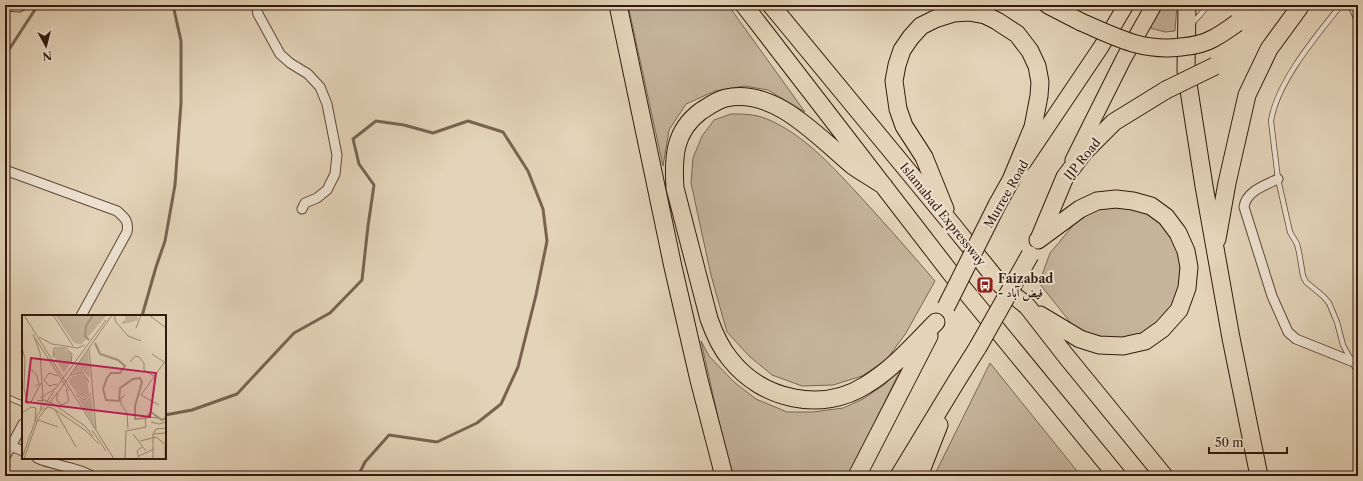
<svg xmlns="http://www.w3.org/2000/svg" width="1363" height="481" font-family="'Libre Caslon Text',Amiri,serif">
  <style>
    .green { fill: #c5b39b; stroke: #7c6654 }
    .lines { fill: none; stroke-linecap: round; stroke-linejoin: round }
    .stream { stroke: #796350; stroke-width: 3 }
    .lane-casing { stroke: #5f4837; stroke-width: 6 }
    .street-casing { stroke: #5f4837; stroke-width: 11 }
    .primary-casing { stroke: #33190c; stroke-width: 17 }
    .highway-casing { stroke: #33190c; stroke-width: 19 }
    .lane { stroke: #ede2d1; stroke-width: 4.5 }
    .street { stroke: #ede2d1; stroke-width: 9 }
    .primary { stroke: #e3d3b8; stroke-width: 15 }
    .highway { stroke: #e3d3b8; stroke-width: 17 }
    .highway-bridge-casing { stroke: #33190c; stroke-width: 19; stroke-linecap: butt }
    .highway-bridge { stroke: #e3d3b8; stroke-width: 17 }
    .labels { text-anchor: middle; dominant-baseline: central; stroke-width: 4; stroke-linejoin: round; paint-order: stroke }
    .street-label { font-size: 12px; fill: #33190c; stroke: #ede2d1 }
    .poi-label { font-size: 12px; font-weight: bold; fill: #33190c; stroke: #ede2d1; text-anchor: start }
    .inset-river { fill: none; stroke: #a7947e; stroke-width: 2 }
    .inset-road { fill: none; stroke: #9d8973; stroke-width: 1 }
    .view { fill: #c2185b; fill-opacity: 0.15; stroke: #c2185b; stroke-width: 2 }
    .inset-edge { fill: none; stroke: #33190c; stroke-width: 2 }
  </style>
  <rect width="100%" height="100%" fill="#e3d3b8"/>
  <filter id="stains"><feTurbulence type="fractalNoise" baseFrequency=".005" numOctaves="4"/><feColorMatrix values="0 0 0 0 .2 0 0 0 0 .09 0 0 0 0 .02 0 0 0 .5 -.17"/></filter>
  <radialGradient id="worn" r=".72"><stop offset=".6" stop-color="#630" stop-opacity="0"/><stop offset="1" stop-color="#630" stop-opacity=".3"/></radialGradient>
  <path class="green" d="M628 5H728L805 112 768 90 744 86 715 91 686 104 669 130 663 166Z
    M1163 5H1177L1175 31 1165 32 1150 28Z
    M731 114C743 114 755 114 767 119 803 134 830 164 856 192 883 221 909 251 935 281L906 333 887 359 862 376 833 385 802 386 772 375 749 356 727 332 711 275 691 183 693 158 702 136 714 120Z
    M1102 207H1129L1148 212 1162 224 1177 243 1183 265 1175 304 1146 333 1130 338 1096 337 1074 327 1039 283 1050 253 1081 216Z
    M701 341 709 356 734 382 756 399 787 412H813L843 408 863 399 884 385 901 369 848 476H731Z
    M990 363 1081 476H934Z"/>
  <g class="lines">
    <path class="stream" d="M5 52 10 48 38 5
      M142 316 156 267 165 241 175 185 181 103V41L173 5
      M165 415 192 410 237 394 294 333 330 313 362 280 368 226 374 185 359 164 353 139 376 121 404 125 433 133 468 121 503 132 528 171 543 209 547 241 536 295 518 367 501 404 477 423 437 442 389 435 365 462 358 476"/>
    <g class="lane-casing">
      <path id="lane" d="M1341 5C1317 35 1277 82 1271 121L1278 179 1290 232 1297 244 1299 252 1303 276 1306 282 1323 296 1329 303 1337 322 1343 345 1358 373
        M1192 23 1200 15 1208 5
        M5 396 23 404"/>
    </g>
    <g class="street-casing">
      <path id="street" d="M256 5 258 14 280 54 290 63 308 74 320 87 327 104 337 155 335 174 327 190 317 198 305 203 302 209
        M1353 5 1358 17
        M5 6 19 7 23 5
        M5 170 117 211C125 218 129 221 127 232L81 316
        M1278 179C1266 185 1246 191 1244 207L1272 296 1288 332 1296 339 1351 361
        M11 446 23 451
        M5 457 23 424
        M37 458C54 466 75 466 92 476"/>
    </g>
    <g class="primary-casing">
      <path id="primary" d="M1073 160 1124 58 1154 5
        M1023 163 1101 47 1126 5"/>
    </g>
    <g class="highway-casing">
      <path id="highway" d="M618 5 673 267 699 380 724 476
        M744 5 953 276 1117 476
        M771 5 950 222 1001 285 1027 306 1066 356 1164 476
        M1048 5 1081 22
        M1187 5 1186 71 1204 186 1231 338 1259 476
        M884 186C874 179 863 173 853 166 819 138 775 87 726 98 717 100 709 106 701 111 674 131 673 157 675 188L709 319C714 333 720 347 730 359 762 400 822 413 866 385 893 369 914 344 936 322
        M945 209 924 157 904 126 898 109 894 81 897 65 902 50 911 37 921 26 935 19 954 13 969 12 985 15 997 21 1017 34 1030 51 1037 66 1040 82 1039 96 1033 127 1011 180 997 205
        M1039 239 1065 177 1084 152 1114 122 1166 90
        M1217 239 1227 183 1247 95 1269 49 1299 8
        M1038 240 1080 209 1097 201 1116 199 1133 201 1151 206 1166 217 1178 233 1186 251 1189 267 1187 288 1179 310 1162 329 1145 341 1123 346 1099 345 1080 339 1040 315
        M857 476 929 336
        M899 476 956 382 978 347
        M919 476 939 425"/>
    </g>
    <use href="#lane" class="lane"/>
    <use href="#street" class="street"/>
    <use href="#primary" class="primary"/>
    <use href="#highway" class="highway"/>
    <g class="highway-bridge-casing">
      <path id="highway-bridge" d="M1081 22C1116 37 1142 52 1181 47 1193 46 1204 44 1214 38 1222 34 1230 28 1237 23
        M1166 90 1215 66
        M946 307 997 205
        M978 347 1030 255"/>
    </g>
    <use href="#highway-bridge" class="highway-bridge"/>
  </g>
  <defs>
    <g id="bus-square" transform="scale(0.9)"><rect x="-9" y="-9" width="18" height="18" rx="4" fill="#8f2418" stroke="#ede2d1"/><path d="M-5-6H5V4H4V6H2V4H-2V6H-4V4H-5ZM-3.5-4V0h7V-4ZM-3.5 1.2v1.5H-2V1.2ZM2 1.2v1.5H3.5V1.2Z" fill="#fff"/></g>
  </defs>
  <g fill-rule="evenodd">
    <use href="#bus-square" x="985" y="285"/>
  </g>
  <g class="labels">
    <g class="street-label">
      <text transform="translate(1082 159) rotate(-51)">IJP Road</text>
      <text transform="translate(1006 194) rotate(-60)">Murree Road</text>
      <text transform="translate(943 214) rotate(51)">Islamabad Expressway</text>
    </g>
    <g class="poi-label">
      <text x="998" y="278">Faizabad<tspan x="998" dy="14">- فیض آباد</tspan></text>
    </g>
  </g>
  <g transform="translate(22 315)">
    <rect width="144" height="144" fill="#e3d3b8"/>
    <path d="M33 0H85L59 30 51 27ZM102 0H115L116 5 102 9 99 8 104 4ZM34 34H42L49 38V47L42 58 31 40ZM66 35 68 63 61 56 50 58ZM59 58 65 64 67 78 64 83 56 80 46 66 49 62ZM69 80 73 113 56 83 64 86Z" fill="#c5b39b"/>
    <path class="inset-river" d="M67 25 63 21 64 11 71 0M73 28 78 39 96 45 103 51 98 58H89L85 63 81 74 84 85 97 86 98 73 111 64 118 63 120 67 113 91V104L124 103 129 97 140 105 144 103"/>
    <path class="inset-road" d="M2 0 92 144M31 0 51 31M92 0 94 7 106 21 119 26M127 0 144 13M114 13 119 0M11 19 18 38 21 83 18 95M17 22 30 29 56 33 63 30M13 23 47 76M0 32 3 44 2 74 6 90M67 33 74 114M130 39 142 47M31 42 32 33H44L50 39 49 49M108 47 113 41 117 42 122 48V55L132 61M9 54 15 61 17 69 13 72M49 60 60 57 67 67M35 69 27 71 22 65 27 58 36 61M44 74 47 86 40 90 35 86V79L90 0M54 80 63 85 69 78M103 80 99 83V89L105 98 106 114M18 83 33 74 84 5M15 86 22 85 30 88 63 111 71 121M9 87 19 68M137 90 119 80 144 45M21 95 27 92 32 94 63 115 77 129M33 95 54 132M0 98 9 92 14 93 13 106M16 105 36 112M129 107 137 109 144 107M70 115 84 136M111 119 124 136M131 119 144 118M118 126 134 122 144 130M117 141 132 134M0 143 15 101 32 76M2 144 16 104 35 78M103 144 104 116 124 112 123 104 126 102 137 103M117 144 115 136 120 132M131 144V119L134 114 144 113M143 144V130"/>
    <path class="view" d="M9 43 134 58 128 102 4 87Z"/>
    <rect width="144" height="144" class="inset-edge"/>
  </g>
  <rect width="1363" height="481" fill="none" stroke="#e3d3b8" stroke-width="20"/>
  <rect x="6" y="6" width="1351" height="469" fill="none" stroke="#33190c" stroke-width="2"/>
  <rect x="10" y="10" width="1343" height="461" fill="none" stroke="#33190c"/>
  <g transform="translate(46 46) rotate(173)" stroke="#ede2d1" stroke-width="3" paint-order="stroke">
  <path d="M0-3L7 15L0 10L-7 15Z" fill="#33190c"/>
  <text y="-6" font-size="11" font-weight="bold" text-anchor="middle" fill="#33190c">N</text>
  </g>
  <path d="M1209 447v6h78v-6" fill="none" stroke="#33190c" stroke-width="2"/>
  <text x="1215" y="447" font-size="12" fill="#33190c" stroke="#ede2d1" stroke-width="3" paint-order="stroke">50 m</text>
  <rect width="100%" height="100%" filter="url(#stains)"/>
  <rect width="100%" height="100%" fill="url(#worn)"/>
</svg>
